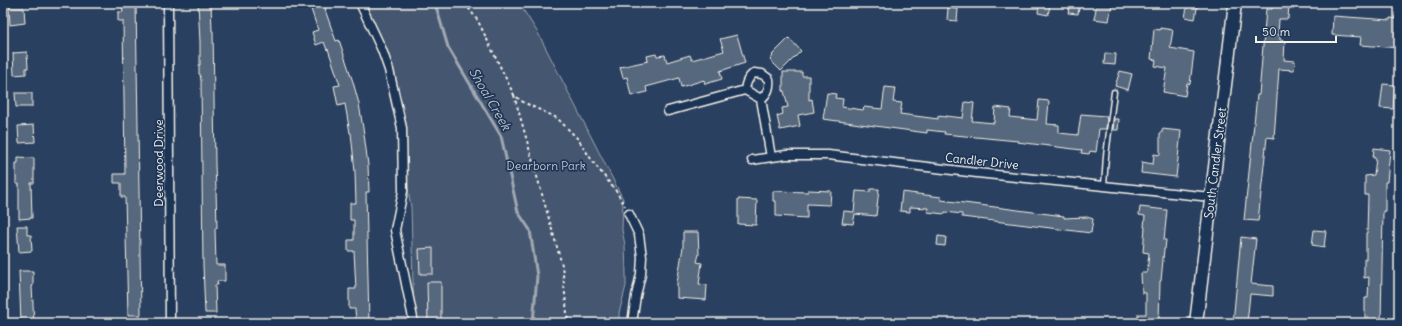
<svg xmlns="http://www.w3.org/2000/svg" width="1402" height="326" font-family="Delius,sans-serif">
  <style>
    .green { fill: #445771; stroke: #9ca4ac }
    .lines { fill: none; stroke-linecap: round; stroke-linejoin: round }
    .stream { stroke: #a1a8b0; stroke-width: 3 }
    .building { fill: #56677d; stroke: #f4f1e8 }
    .service-casing { stroke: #f4f1e8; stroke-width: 7 }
    .minor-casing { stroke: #f4f1e8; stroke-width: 11 }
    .secondary-casing { stroke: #f4f1e8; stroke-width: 15 }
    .path { stroke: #f4f1e8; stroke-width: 2; stroke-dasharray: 3 3; stroke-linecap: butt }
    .service { stroke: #1d3557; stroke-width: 4 }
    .minor { stroke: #1d3557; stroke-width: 8 }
    .secondary { stroke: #1d3557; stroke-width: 12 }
    .labels { text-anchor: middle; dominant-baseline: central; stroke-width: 3.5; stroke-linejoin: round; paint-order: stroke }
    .street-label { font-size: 12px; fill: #f4f1e8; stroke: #1d3557 }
    .park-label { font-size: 12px; fill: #bfc3c4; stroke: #1d3557 }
    .water-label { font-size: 13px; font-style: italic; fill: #bdc1c2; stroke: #1d3557 }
  </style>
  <rect width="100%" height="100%" fill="#2a4060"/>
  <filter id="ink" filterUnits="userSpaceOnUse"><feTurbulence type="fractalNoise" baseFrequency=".025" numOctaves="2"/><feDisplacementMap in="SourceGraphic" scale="8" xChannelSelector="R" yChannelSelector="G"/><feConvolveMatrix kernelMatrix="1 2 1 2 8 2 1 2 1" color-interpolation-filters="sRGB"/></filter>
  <g filter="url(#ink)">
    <path class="green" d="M358 3H519L538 33 623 199 622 230 625 245 626 274V286L619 313V323H414L411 207 384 52Z"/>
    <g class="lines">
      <path class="stream" d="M435 3 448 47 501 136 518 212 530 230 537 276 533 323"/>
    </g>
    <path class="building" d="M122 3H136L141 315H128L125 197H121V183H114V174H125L123 21H118V12H123Z
      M198 3H211L212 31H213L215 165 216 190 217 228H215L216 265H225V281H217L218 285H215L216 313H205L203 265 201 81 200 74H199V65H200V42Z
      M309 3H324L326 10H325L336 41 339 40 353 82 359 104 364 134 368 165 369 192H366L369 323H356L355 309H349V289H356L354 251H348V240H354V220H350V203H356L355 172 351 133H350L345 104 338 106 334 86 340 85 328 49 327 50 324 42 316 45 312 32 318 30Z
      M1070 3H1080L1078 14 1068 13Z
      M1097 3H1112L1109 21 1094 19Z
      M1188 3H1198L1195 19 1185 17Z
      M1279 3 1289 4 1288 19H1279L1278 35H1280V40L1285 41 1284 60 1295 61 1294 70 1279 69 1274 138 1267 137 1258 221 1244 220 1257 95H1259L1266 9H1272L1273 5 1278 6Z
      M1039 4 1050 5 1048 15 1038 13Z
      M9 8H24L25 23 10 25Z
      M948 8 958 9 957 21 947 20Z
      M1333 16 1390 20V18L1399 19V48L1360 45 1361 37 1332 35Z
      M1160 28 1173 30 1170 48 1194 52 1190 84 1187 83 1185 96 1163 92 1167 68 1155 66 1156 60 1151 59 1154 29 1160 30Z
      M737 35 745 63 720 71 722 79 705 84 704 80 681 87 679 78 646 87 647 92 631 96 627 77 623 78 620 67 648 61 647 56 656 54 657 56 665 55 667 62 690 55 692 60 724 51 720 39Z
      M789 38 801 51 781 71 770 60 773 56 772 55Z
      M27 52 28 68H26V74L14 75 13 53Z
      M1105 53 1116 54 1115 65 1104 64Z
      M1120 71 1132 74 1128 90 1115 86Z
      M783 72H802V76H809V100L812 99 814 112 798 115 800 126 780 130 777 116 783 114 782 108 788 107 784 91H783Z
      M1383 84 1395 85 1393 109 1380 108Z
      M885 87 895 88 893 102 902 103 900 114 938 119V116L946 117V116L963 118 965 102 974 103 972 121 994 123 995 107 1011 109 1010 117 1037 120 1039 100 1049 101 1047 124 1059 125V133L1078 135 1081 114 1106 116V118H1107L1106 129H1099L1096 152 1090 151 1089 154 1081 153 1082 150 1017 142 1018 141 944 134 945 132 927 130V133L823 119 827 93 836 94 835 98 843 99 842 107 863 110 864 107 882 109Z
      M15 93H32V107H16Z
      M1114 119H1119L1118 130H1113Z
      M34 125 35 142 19 143 18 126Z
      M1162 129 1181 131 1176 177 1141 173 1142 162 1153 164 1154 154 1160 155V133H1162Z
      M1374 148 1390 150 1387 182H1385V211H1383L1381 323H1365V298H1368L1369 277 1364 278V259H1366V233H1367L1368 195H1365V176L1374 175 1376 158H1373Z
      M18 157 34 158V183H31L32 218 19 219V184H16V163H18Z
      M870 189H879L876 216 855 214 853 224 842 223 844 211 854 212 856 191 870 192Z
      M808 190 831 191 830 205 807 204V218L776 216V201H773V191L808 192Z
      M902 192 941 197V200L1064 216V218L1087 217 1093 219 1091 233 962 217V214L945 212 944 214 927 212 928 208 910 207V212L900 211Z
      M738 199 757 200 756 225 738 224Z
      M1140 207 1167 210 1164 240H1166L1165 249H1164L1161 281H1160L1159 322 1157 323H1138V314H1146V293H1142L1141 273H1147L1149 253 1143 252 1145 227H1144L1145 216 1139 215Z
      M17 226H27V235H31L32 251 19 252Z
      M1314 230 1326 231 1324 247 1312 245Z
      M683 232H698L699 254 697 262 702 263 699 284 707 285 706 300 677 298V283L683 247Z
      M938 236 946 237 945 246 937 245Z
      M1241 237 1256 239 1251 284 1273 286V296L1250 294 1247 323H1233Z
      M433 248V274H420L419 249Z
      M19 271H33V286H32L34 323H21Z
      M427 282H441V323H428Z"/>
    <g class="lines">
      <g class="service-casing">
        <path id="service" d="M1104 186 1106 156 1114 92"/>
      </g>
      <g class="minor-casing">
        <path id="minor" d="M168 3 170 323
          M360 3 382 50 389 70 402 128 403 191 395 230 414 323
          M745 90C746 82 748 78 754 73L762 74 769 79C770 88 768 93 761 99
          M668 111 745 90 761 99 771 157
          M752 160 786 155H828L977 173 1211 197
          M629 214 639 235 642 257 641 274 636 296 632 323"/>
      </g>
      <g class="secondary-casing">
        <path id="secondary" d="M1196 323 1235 3"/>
      </g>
      <path class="path" d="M465 3 478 21 514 95 523 102 557 118 578 139 593 162 616 191 625 206
        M514 95 562 265 568 323"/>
      <use href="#service" class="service"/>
      <use href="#minor" class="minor"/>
      <use href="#secondary" class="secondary"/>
    </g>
  </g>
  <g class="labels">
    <g class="street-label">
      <text transform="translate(982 161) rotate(6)">Candler Drive</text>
      <text transform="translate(158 163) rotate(-90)">Deerwood Drive</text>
      <text transform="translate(1215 163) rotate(-83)">South Candler Street</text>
    </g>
    <g class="park-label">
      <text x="546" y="165">Dearborn Park</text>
    </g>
    <g class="water-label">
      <text transform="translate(490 99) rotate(60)">Shoal Creek</text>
    </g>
  </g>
  <rect width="1402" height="326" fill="none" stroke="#1d3557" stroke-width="16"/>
  <rect x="8" y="8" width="1386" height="310" fill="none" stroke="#f4f1e8" stroke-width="1.5" filter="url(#ink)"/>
  <path d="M1256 36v6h80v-6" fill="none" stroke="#f4f1e8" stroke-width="2"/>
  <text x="1262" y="36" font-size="12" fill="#f4f1e8" stroke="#1d3557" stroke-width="3" paint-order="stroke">50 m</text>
</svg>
